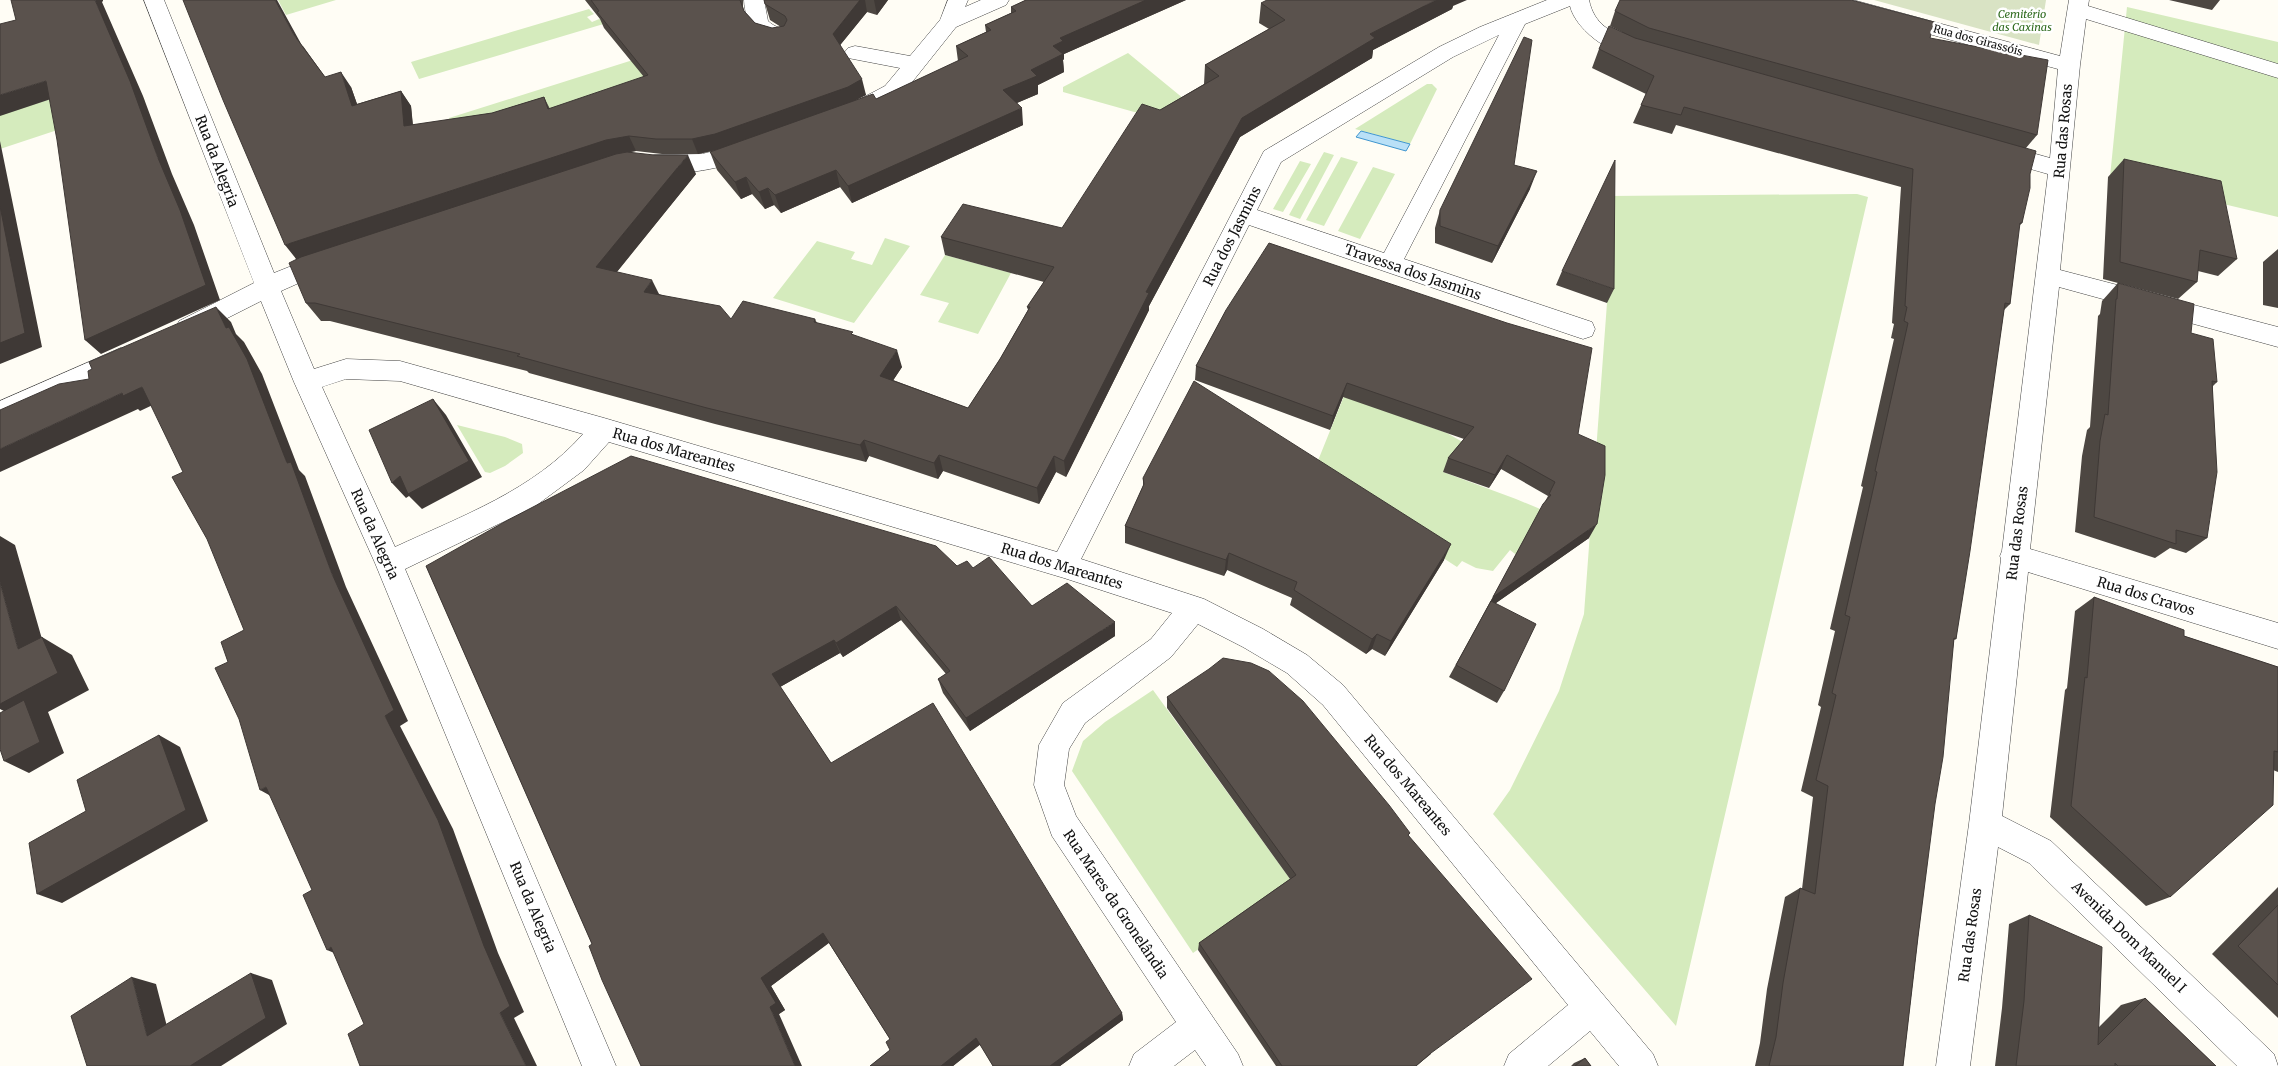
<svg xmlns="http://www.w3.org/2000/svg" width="2278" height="1066" font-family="Merriweather,serif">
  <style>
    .green { fill: #d5ebbd }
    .cemetery { fill: #d9e3c4 }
    .water { fill: #b9e0f7; stroke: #3f96cf }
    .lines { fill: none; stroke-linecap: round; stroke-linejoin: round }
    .minor-casing { stroke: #444; stroke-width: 1 }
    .minor { fill: #fff; fill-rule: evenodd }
    .wall { fill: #4d4742 }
    .shaded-wall { fill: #3f3936 }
    .building { fill: #5a524d; stroke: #3f3936 }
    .labels { text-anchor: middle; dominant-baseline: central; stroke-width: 5; stroke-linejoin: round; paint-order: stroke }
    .far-park-label { font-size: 11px; font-style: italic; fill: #2f6b1f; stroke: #fff }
    .far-street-label { font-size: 11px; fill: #111; stroke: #fff }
    .street-label { font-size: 14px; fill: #111; stroke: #fff }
  </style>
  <rect width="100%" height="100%" fill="#fffdf5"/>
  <path class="green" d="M278 0H336L286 15Z
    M2127 7 2278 42V217L2110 177Z
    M589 9 594 14 587 17 592 22 623 9 627 17 419 79 411 62Z
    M747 40 552 112 451 127 449 118 674 47Z
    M1128 53 1234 140 1063 92V87Z
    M131 73 145 101 0 149V115Z
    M1427 84H1432L1437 89 1410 144 1355 129Z
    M1324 152 1334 155 1300 219 1289 215Z
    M1341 157 1358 162 1324 226 1306 220Z
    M1300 161 1311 164 1283 212 1273 209Z
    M1373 167 1395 174 1360 239 1338 231Z
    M1857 194 1868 197 1676 1026 1493 814 1510 790 1559 691 1584 614 1607 303 1609 196Z
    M885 238 910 246 854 323 773 298 817 241 855 252 851 259 872 265Z
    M945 255 1011 273 978 334 938 322 949 303 920 295Z
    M1344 396 1447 433 1466 444 1443 472 1516 499 1562 518 1519 557 1510 550 1493 571 1476 568 1462 561 1457 567 1313 473Z
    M457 425 505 437 522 444 523 453 505 466 490 473 485 472Z
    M1153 690 1293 883 1193 953 1072 771 1083 741 1105 722Z"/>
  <path class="cemetery" d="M1874 0H2046L2039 45Z"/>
  <path class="water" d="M1361 131 1410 144 1406 151 1356 137Z"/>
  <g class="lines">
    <g class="minor-casing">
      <path id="minor" d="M144 0H164L274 273 329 251 337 254 341 260 337 266 281 291 314 369 346 359 400 361 604 418 1057 552 1264 151 1439 47 1480 27 1547 0H1589C1594 24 1610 32 1632 41 1639 43 1645 44 1649 50L1645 55C1619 62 1576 32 1570 6L1525 24 1404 259 1592 322 1595 329 1592 336 1583 339 1574 336 1249 225 1081 559 1204 599 1263 629 1307 655 1343 685 1653 1054 1658 1066H1619L1590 1031 1548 1066H1504L1509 1054 1568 1005 1323 705 1287 673 1243 647 1198 624 1171 657 1085 723 1069 749 1064 785 1076 816 1238 1054 1243 1066H1206L1195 1050 1174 1066H1129L1134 1054 1176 1022 1052 836 1034 785 1039 745 1063 703 1151 639 1172 613 1064 578 609 442 584 470 534 507 405 569 616 1066H582L375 563 294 382 261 301 188 338 179 335 176 328 179 321 254 283ZM1499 35 1384 253 1257 210 1281 162 1453 57ZM346 379 400 381 583 434C534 490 462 516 395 547L322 387Z
        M744 0H764L768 21C775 28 785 28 790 36L787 41C759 48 745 24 744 0Z
        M948 0H968L965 7 981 0H1009L1006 5 956 27 901 96 863 116 855 118 847 116 844 111 847 106 885 86 900 68 848 58 844 53 848 48 855 46 910 56 940 20Z
        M1819 0H1853L2060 56 2069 0H2089L2088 6 2278 64V78L2086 19 2080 65 2060 270 2278 327V347L2059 287 2030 549 2278 623V649L2028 572 2002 816 2051 841 2274 1054 2278 1066H2237L2029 863 1998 847 1970 1066H1936L1969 824 2001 559 2000 556 2002 551 2048 174 1989 157 1986 151 1989 145 1997 143 2050 158 2058 69 1822 5Z
        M749 142 757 144 760 150 757 156C723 167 682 179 646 169L643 163 646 157 654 155 702 154Z
        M121 348 130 351 134 358 130 365 0 422V401Z"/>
    </g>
    <use href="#minor" class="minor"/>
  </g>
  <path class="wall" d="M585 0H743V7L744 11 755 23 772 28 781 27 770 20 764 0H888L877 15 867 12 840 45 866 95 856 100 876 99 958 61 956 46 986 32 985 25 1011 13V7L1026 0H1186L1064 54V59L1063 60 1064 72 1038 85V94L1017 103 1023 125 852 203 840 187 781 213 774 205 765 209 752 194 741 199 717 170 710 152 717 150 698 154H662L636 151 630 152 696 174 617 272 659 294 731 319H815L817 323 854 335 902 367 893 380 968 408 1000 359 1028 310 1027 307 1044 282 945 255 941 237 1062 228 1160 110 1204 84 1205 65 1269 29 1259 23 1261 3 1453 6 1452 9 1373 50 1372 58 1240 137 1149 306V310L1066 477 1056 472 1039 504 943 471 938 479 869 456 866 462 715 424 529 373 527 371 330 321H321L306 303 296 259 186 5 303 46 325 77 351 87 357 104 401 91 411 106 413 125 492 113 544 97 550 109 644 77 604 28 600 19Z
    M2169 0H2220L2212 10Z
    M1615 11 1930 38 2037 135 2026 148 2030 174 2022 223 2019 226 2010 304 2004 310 1956 639 1954 640 1918 937 1903 1066H1755L1760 1043 1767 989 1785 897 1800 888 1802 889 1813 797 1801 791 1821 707 1818 705 1835 631 1830 629 1863 487 1861 486 1894 339 1891 338 1894 324 1892 323 1901 187 1676 125 1672 134 1633 123 1646 94 1592 68 1599 49 1622 32 1610 26Z
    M2124 159 2237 259 2218 276 2198 271 2197 282 2178 299 2103 279 2108 177Z
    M1514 165 1530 189 1492 263 1435 243V228L1440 210Z
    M2278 249V308L2263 305V262Z
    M1562 271 1614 289 1607 303 1556 285Z
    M2118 283 2191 333 2217 382 2213 386 2207 538 2186 553 2170 548 2155 558 2075 532 2082 456 2087 430 2090 427 2098 316 2100 314 2102 301Z
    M1226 310 1578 434 1589 538 1496 603 1504 691 1497 703 1449 677 1548 496 1501 469 1489 488 1443 472 1448 458 1464 439 1343 397 1330 430 1195 380 1196 366Z
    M1143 478 1444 560 1385 656 1372 649 1366 654 1290 605 1292 598 1227 570 1224 576 1125 543V526L1143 486Z
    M426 566H957L973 568 1032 606 1115 636 970 731 943 693 938 679 946 674 901 620 843 657 840 653 780 687 831 763 1122 1013 1123 1020 1060 1066H993L980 1044 953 1066H870L890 1050V1039L829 943 771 986 785 1010 779 1014 592 944Z
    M2094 597 2184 636 2278 667V772L2273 770 2170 897 2146 906 2050 817 2065 690 2067 688 2075 611Z
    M1167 697 1409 836 1431 1054 1416 1066H1276L1198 950 1199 943 1290 879 1167 708Z
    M2278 887V1018L2212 954Z
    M2029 915 2099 1027 2121 1005 2145 998 2216 1066H1995L2002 1008 2009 924Z
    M1585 1058 1591 1066H1571L1574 1063Z"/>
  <path class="shaded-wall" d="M95 0H103V1L102 2 143 96 172 174 194 225 220 300 101 354 85 340 158 158Z
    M275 0H277L305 51 294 35Z
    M860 0H865L867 12 837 49 833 34Z
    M874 0H888L877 15Z
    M1146 0H1186L1064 54V59L1063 60 1064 72 1038 85V94L1005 108 1003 90 1031 70 1060 38Z
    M1436 0H1467L1453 6 1452 9 1373 50 1372 58 1240 137 1149 306V310L1066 477 1064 461 1146 292 1242 118 1370 34Z
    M341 72 351 87 363 121 352 106Z
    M862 79 866 95 852 102 720 149 698 154 692 139Z
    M46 81 60 96 0 116V95Z
    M401 91 411 106 414 141 404 126Z
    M1022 108 1023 125 852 203 848 186Z
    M629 136 636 151 614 155 297 260 285 245 606 140Z
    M0 141 42 347 0 364Z
    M688 155 696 174 606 285 596 267Z
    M836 170 840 187 781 213 775 195Z
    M1537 171 1530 189 1492 263 1498 246Z
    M746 177 752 194 741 199 735 182Z
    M768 188 774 205 765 209 759 192Z
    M652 280 661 298 644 292Z
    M216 307 231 322 236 334 244 342 262 374 299 470 305 476 346 587 408 721 400 726 453 829 498 953 524 1012 514 1018 537 1066H526L500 1013 385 716 332 574 287 463Z
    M897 350 902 367 885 393 880 376Z
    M1347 383 1343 397 1330 430 1333 416Z
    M142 387 159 402 140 411 138 409 0 472V449L122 393Z
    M433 399 446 415 482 477 422 509 409 496 406 498 392 483Z
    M864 440 869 456 866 462 860 445Z
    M939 455 943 471 938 479 934 463Z
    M1507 455 1501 469 1489 488 1495 475Z
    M1054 456 1056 472 1039 504 1037 488Z
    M1597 524 1589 538 1486 610 1493 597Z
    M0 536 15 545 50 667 18 649 0 582Z
    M1451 544 1444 560 1385 656 1391 641Z
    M1229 553 1227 570 1224 576 1226 560Z
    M896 606 901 620 843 657 836 643Z
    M1115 622V636L970 731 966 718Z
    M1377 634 1372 649 1366 654 1372 639Z
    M42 637 72 655 89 690 48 712 64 753 29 773 4 761 27 723 0 709V704Z
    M834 640 840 653 780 687 772 674Z
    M159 735 180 747 208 821 62 903 37 894Z
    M266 787 278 800 260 790Z
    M823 933 831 941 771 986 785 1010 779 1014 802 1066H795L770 1007 761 978Z
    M331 947 344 957 327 950Z
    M251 973 272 980 287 1024 221 1066H190Z
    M132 977 156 984 171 1042 147 1036Z
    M1122 1013 1123 1020 1060 1066H1050Z
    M976 1038 981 1044 953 1066H941Z"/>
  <path class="building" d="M11 0H95L130 81 158 158 180 210 206 285 85 340 57 140 46 81 0 95V24L16 20Z
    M183 0H275L294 35 325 77 341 72 352 106 401 91 404 126 492 113 544 97 548 109 648 75 597 12 599 11 591 0H740L744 11 755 23 772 28 784 26 787 20 785 16 765 4 764 0H860L833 34 862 79 848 87 715 134 692 139H656L629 136 606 140 285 245 223 100Z
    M1026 0H1146L1060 38 1063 41 1053 46 1063 54 1031 70 1037 76 1003 90 1022 108 848 186 836 170 775 195 768 188 759 192 746 177 735 182 710 152 873 94 876 99 968 56 956 46 991 30 985 25 1016 11 1011 7Z
    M1267 0H1436L1370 34 1375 38 1242 118 1146 292 1149 293 1064 461 1054 456 1037 488 939 455 934 463 864 440 860 445 707 408 517 356 520 354 315 303H306L289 263 301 257 616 154 627 152 654 155H688L596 267 652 280 644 292 720 306 731 319 743 301 815 319 814 322 853 332 851 334 897 350 880 376 968 408 1000 359 1030 307H1027L1054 267 941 237 963 204 1062 228 1142 104 1160 110 1219 76 1205 65 1285 20 1261 3Z
    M1620 0H1851L1934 22 1930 38 2048 60 2037 135 1649 28 1615 11Z
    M1609 26 1635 38 2036 151 2030 174V188L2022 223H2020L2010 304 2005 303 1970 551 1956 639 1954 638 1943 757 1935 804 1918 937 1903 1066H1769L1776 1037 1783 983 1800 888 1815 894 1828 786 1816 780 1836 695 1832 693 1850 617 1845 615 1877 472 1875 471 1908 323 1904 321 1907 307 1905 306 1913 169 1684 107 1681 115 1641 105 1654 76 1599 49Z
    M1524 37 1532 40 1514 165 1537 171 1498 246 1440 226V210Z
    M2124 159 2221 181 2237 259 2200 250 2197 282 2120 262Z
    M1615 160 1614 289 1562 271Z
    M0 206 25 333 0 343Z
    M1269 243 1507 323 1592 348 1578 434 1605 446V475L1597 524 1493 597 1543 504 1551 495 1549 494 1555 482 1507 455 1495 475 1448 458 1474 427 1347 383 1333 416 1196 366 1226 310Z
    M2118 283 2194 304 2191 333 2213 339 2217 382 2212 381 2217 472 2207 538 2176 530V544L2094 517 2100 441 2105 414 2108 415 2116 299H2117Z
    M216 307 226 328 229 327 247 359 287 463 291 462 332 574 394 710 385 716 438 820 484 946 510 1006 500 1013 526 1066H360L348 1034 364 1024 331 947 327 950 303 895 312 890 266 787 260 790 239 719 215 668 228 662 221 642 244 630 207 539 172 477 183 472 142 387 123 396 122 393 0 449V410L59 384 89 379 88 371 92 369 89 362Z
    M1194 381 1451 544 1391 641 1377 634 1372 639 1294 590 1297 582 1229 553 1226 560 1125 526 1144 484 1143 478Z
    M433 399 469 461 408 494 400 476 392 483 369 430Z
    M631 456 936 546 957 566 967 561 973 568 989 557 1032 606 1067 583 1115 622 966 718 938 679 950 671 896 606 836 643 834 640 772 674 831 763 933 703 1122 1013 1050 1066H993L976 1038 941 1066H870L890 1050 886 1042 890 1039 823 933 761 978 776 1003 770 1007 795 1066H641L602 980 589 946 592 944 426 566 508 520Z
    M0 582 18 649 42 637 58 673 0 704Z
    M2094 597 2184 630V636L2278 667V752L2274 751 2273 805 2170 897 2071 806 2085 677 2087 678Z
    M1491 601 1536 624 1504 691 1456 665Z
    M1223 658 1251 663 1269 671 1303 701 1389 805 1410 833 1408 835 1532 979 1431 1053 1416 1066H1282L1199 943 1296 875 1167 697 1209 669Z
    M24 700 40 742 4 761 0 749V713Z
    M159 735 186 810 37 894 29 843 86 811 77 780Z
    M2278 905V985L2238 946Z
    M2029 915 2102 947 2098 1045 2145 998 2216 1066H2118L2115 1063V1066H2016L2024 1001Z
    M251 973 266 1018 190 1066H87L71 1016 132 977 147 1036Z
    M1585 1058 1591 1066H1575Z"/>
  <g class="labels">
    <g class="far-park-label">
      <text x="2022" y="14">Cemitério<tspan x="2022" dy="13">das Caxinas</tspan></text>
    </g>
    <g class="far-street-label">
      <text transform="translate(1978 40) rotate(15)">Rua dos Girassóis</text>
    </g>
    <g class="street-label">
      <text transform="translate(2063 131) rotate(-85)">Rua das Rosas</text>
      <text transform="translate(217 161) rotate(69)">Rua da Alegria</text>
      <text transform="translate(1232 236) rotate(-63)">Rua dos Jasmins</text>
      <text transform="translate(1413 272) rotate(19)">Travessa dos Jasmins</text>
      <text transform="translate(674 450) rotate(16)">Rua dos Mareantes</text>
      <text transform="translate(2017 533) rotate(-83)">Rua das Rosas</text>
      <text transform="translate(375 534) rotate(66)">Rua da Alegria</text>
      <text transform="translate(1062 566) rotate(17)">Rua dos Mareantes</text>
      <text transform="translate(2146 596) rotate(17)">Rua dos Cravos</text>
      <text transform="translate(1408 785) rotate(50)">Rua dos Mareantes</text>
      <text transform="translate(1116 904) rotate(56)">Rua Mares da Gronelândia</text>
      <text transform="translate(533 907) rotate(67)">Rua da Alegria</text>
      <text transform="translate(1970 935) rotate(-82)">Rua das Rosas</text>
      <text transform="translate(2129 937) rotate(44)">Avenida Dom Manuel I</text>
    </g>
  </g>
</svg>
